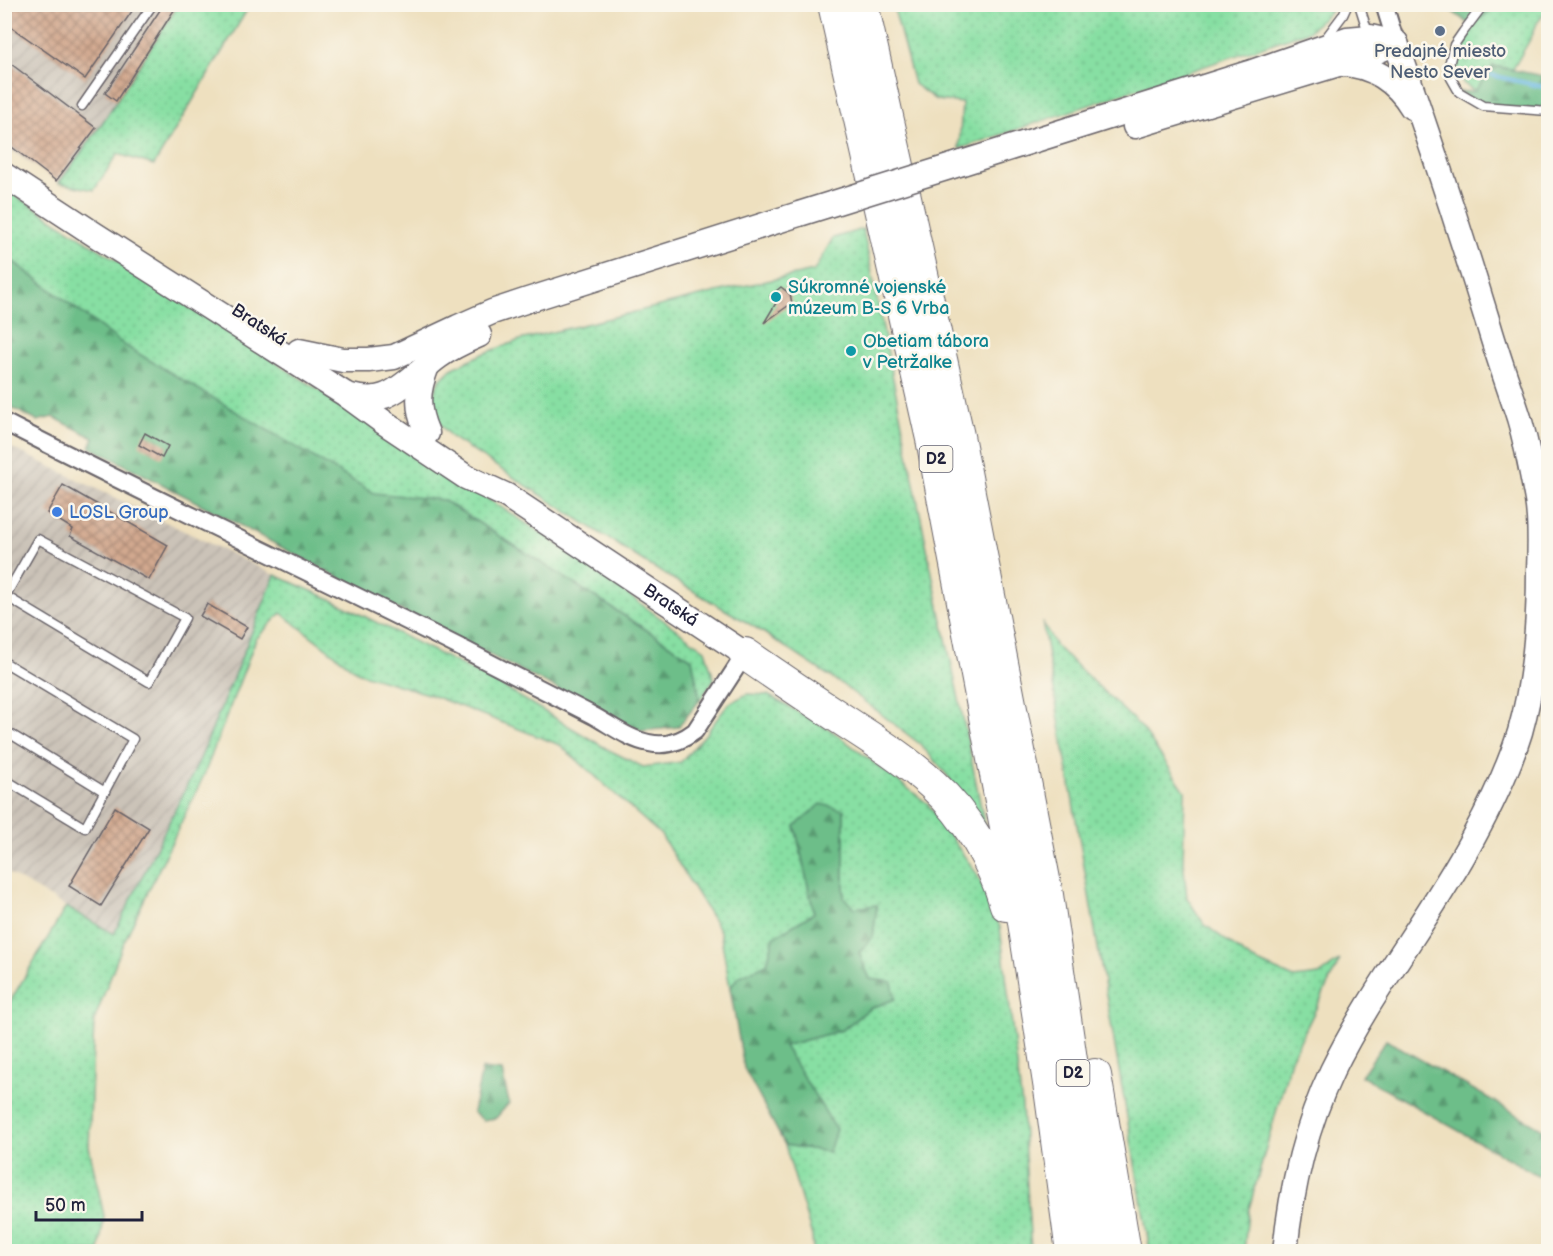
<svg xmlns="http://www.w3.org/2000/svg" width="1553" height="1256" font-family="'Balsamiq Sans',sans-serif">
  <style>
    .industrial { fill: url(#industrial-furrows) }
    .grass { fill: url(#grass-dots); stroke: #54806f; stroke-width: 1.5 }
    .forest { fill: url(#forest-firs); stroke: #487062; stroke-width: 1.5 }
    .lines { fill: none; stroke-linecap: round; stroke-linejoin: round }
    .stream { stroke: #66b7e1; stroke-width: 4.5 }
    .building { fill: url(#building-cross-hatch) }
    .service-casing { stroke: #696469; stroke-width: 11 }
    .minor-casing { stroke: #696469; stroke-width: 20 }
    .secondary-casing { stroke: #696469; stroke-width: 27 }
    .motorway-casing { stroke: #696469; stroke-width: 34 }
    .service { stroke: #fff; stroke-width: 8 }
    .minor { stroke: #fff; stroke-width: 16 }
    .secondary { stroke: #fff; stroke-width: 24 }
    .motorway { stroke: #fff; stroke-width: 32 }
    .secondary-bridge-casing { stroke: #696469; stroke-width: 27; stroke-linecap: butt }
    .secondary-bridge { stroke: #fff; stroke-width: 24 }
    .service-dot { fill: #5c6f8a; stroke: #fbf7ec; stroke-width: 2 }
    .culture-dot { fill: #0f9aa8; stroke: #fbf7ec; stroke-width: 2 }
    .shop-dot { fill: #3f7fe0; stroke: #fbf7ec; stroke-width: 2 }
    .labels { text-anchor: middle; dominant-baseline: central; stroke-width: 5; stroke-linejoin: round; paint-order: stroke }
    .shield { fill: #fbf7ec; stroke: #636270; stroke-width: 1.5 }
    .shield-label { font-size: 16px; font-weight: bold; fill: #22223b }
    .service-label { font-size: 18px; fill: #4e5e75; stroke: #fbf7ec }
    .culture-label { font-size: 18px; fill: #0d838f; stroke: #fbf7ec; text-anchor: start }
    .street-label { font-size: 18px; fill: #22223b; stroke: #fbf7ec }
    .shop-label { font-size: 18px; fill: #366cbe; stroke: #fbf7ec; text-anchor: start }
  </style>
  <defs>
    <pattern id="industrial-furrows" width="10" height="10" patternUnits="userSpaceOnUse" patternTransform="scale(1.5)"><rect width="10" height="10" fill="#cbc3b8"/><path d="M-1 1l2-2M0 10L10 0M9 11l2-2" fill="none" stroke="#aea79f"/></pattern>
    <pattern id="grass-dots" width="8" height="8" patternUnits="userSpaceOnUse" patternTransform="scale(1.5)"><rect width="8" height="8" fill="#87dfa3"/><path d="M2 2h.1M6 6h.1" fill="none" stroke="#74bf8d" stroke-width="1.8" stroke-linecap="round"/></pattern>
    <pattern id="forest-firs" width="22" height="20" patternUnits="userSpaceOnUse" patternTransform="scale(1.5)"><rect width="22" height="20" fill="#6dbe89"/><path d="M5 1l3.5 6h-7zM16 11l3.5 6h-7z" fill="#599a71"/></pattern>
    <pattern id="building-cross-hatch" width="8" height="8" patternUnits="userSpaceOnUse" patternTransform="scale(1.5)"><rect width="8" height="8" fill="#d2a98f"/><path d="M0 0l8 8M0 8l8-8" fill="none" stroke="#aa8976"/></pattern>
  </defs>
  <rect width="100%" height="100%" fill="#fbf7ec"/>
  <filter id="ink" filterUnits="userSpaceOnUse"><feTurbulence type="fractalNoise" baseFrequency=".0167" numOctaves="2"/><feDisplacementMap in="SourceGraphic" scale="12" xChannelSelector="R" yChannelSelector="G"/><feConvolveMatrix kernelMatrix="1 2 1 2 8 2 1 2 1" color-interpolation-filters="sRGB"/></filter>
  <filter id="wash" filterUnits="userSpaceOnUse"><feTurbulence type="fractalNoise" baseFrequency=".008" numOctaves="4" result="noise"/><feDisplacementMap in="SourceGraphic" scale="24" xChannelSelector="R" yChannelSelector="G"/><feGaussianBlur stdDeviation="1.35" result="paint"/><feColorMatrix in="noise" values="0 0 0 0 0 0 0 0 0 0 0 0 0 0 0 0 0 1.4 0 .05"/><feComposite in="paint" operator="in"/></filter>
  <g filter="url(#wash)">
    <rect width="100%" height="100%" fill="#eee0bf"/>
    <path class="industrial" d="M4 5H179L99 128 59 183 5 146Z
      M4 444 275 575 200 759 114 935 5 871Z"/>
    <path class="grass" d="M179 4 250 5 154 165 118 154 94 190 59 183 99 128Z
      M1308 4 1311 8 1332 10 1309 31 959 149 962 103 936 100 914 84 893 5Z
      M1497 5H1548V9L1537 23 1532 36 1513 69 1493 66 1475 91 1463 83 1456 66 1457 49 1472 26Z
      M4 188 546 536 705 650 714 679 700 700 692 659 443 500 374 494 127 347 5 255Z
      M863 229 934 583 962 713 985 827 947 775 920 744 843 685 758 629 651 566 451 437 436 419 433 406V396L439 381 451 369 480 355 520 340 729 289 814 271 833 238Z
      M275 575 328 598 495 682 607 749 643 767 681 762 705 735 728 704 747 694 768 695 832 731 927 803 977 874 1000 927 1022 1106 1031 1251H813L812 1236 785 1145 829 1152 807 1084 783 1046 842 1030 869 1009 895 998 870 979 859 953 873 937 877 905 855 908 844 898V810L795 826 814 913 774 937 767 964 738 977 730 988 720 931 661 835 560 745 431 695 359 673 281 613 256 639 204 775 122 946 94 1021 89 1147 104 1216 99 1251 5 1252V1010L66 907 114 934 200 759Z
      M1042 621 1056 646 1142 728 1185 791 1183 860 1187 898 1204 924 1251 959 1294 978 1319 975 1340 960 1291 1059 1248 1212 1244 1251H1150Z"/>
    <path class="forest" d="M1442 4 1497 5 1472 26Z
      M1493 66 1548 77V111L1483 106 1459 92 1475 91Z
      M4 255 127 347 374 493 443 500 692 659 700 700 678 727 641 731 398 609 185 496 90 447 94 438 53 417 37 421 5 404Z
      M821 804 844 810V898L855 908 877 905 873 937 859 953 870 979 892 982 895 999 869 1009 842 1030 784 1046 836 1129 829 1152 785 1145 744 1068 730 988 738 977 767 964 774 937 814 913 795 826Z
      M1386 1040 1548 1132V1181L1361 1076Z
      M482 1069 502 1071 509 1103 496 1118 483 1120 473 1112Z"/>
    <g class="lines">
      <path class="stream" d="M1491 75 1548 88"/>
    </g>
    <g id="blocks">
      <path class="building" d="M4 4H137L85 79 4 22Z
        M164 4H178L116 101 105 93Z
        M11 64 96 128 56 181 4 141V73Z
        M781 287 790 294 792 303 764 323 776 303 770 296Z
        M145 433 168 446 162 458 139 445Z
        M63 485 168 545 149 580 70 536 73 529 47 513Z
        M207 604 247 627 240 639 200 616Z
        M115 807 149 828 101 906 69 886Z"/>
    </g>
  </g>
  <g filter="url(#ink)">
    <use href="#blocks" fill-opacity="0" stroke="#696469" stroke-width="1.5"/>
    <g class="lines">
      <g class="service-casing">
        <path id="service" d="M1359 4 1369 36
          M1484 4 1463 32 1454 45 1449 65 1451 78 1459 92 1483 106 1548 111
          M1325 39 1343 15 1348 4
          M82 106 153 4
          M4 595 149 682 185 618 38 539 6 595
          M4 662 133 739 85 828 4 779
          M4 730 105 792"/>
      </g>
      <g class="minor-casing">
        <path id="minor" d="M1384 4 1396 43
          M4 422C158 501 314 574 467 651 509 673 551 694 592 715 611 725 628 739 649 743 666 747 682 741 695 731L745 654"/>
      </g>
      <g class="secondary-casing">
        <g id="secondary">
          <path d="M1343 64C1372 65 1397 82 1412 107"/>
          <path d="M1135 126 1335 65 1375 52 1396 43"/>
          <path d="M962 163 1249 73 1347 39 1370 37 1396 43"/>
          <path id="s1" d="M4 175 94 234 345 394 382 421 466 477 507 496 745 654"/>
          <path d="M299 351 343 360H369L394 357 458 327 492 312 528 300 799 214"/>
          <path d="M347 395C358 398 373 400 384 396 400 391 424 367 438 357 450 348 465 341 479 335"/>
          <path d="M427 433C416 408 417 392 427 366"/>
          <path d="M1285 1252C1291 1189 1305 1128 1332 1071 1372 989 1430 918 1473 838 1491 805 1509 768 1520 732 1535 679 1539 626 1539 571 1540 548 1541 523 1537 500 1532 473 1527 445 1519 418 1509 387 1498 357 1489 326 1460 231 1429 137 1396 43"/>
        </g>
      </g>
      <g class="motorway-casing">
        <path id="motorway" d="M834 4 932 439 1023 916 1051 1096 1072 1252
          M862 4 958 436 1047 895 1099 1252
          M745 654C777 676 808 697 840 718 872 739 905 759 933 785 967 816 993 861 1006 905
          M1095 1075 1125 1252"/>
      </g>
      <use href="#service" class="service"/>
      <use href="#minor" class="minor"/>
      <use href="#secondary" class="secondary"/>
      <use href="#motorway" class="motorway"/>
      <g class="secondary-bridge-casing">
        <path id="secondary-bridge" d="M799 214 962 163"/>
      </g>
      <use href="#secondary-bridge" class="secondary-bridge"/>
    </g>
  </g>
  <circle class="service-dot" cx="1440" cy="31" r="6"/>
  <g class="culture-dot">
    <circle cx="776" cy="297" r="6"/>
    <circle cx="851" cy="351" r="6"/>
  </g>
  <circle class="shop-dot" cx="57" cy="512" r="6"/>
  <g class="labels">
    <g class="shield">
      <rect x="919.5" y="446" width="33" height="26" rx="4.5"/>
      <rect x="1056.5" y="1060" width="33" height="26" rx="4.5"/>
    </g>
    <g class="shield-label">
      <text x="936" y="459">D2</text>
      <text x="1073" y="1073">D2</text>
    </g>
    <g class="service-label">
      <text x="1440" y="51">Predajné miesto<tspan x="1440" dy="21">Nesto Sever</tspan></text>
    </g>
    <g class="culture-label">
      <text x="788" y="287">Súkromné vojenské<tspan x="788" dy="21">múzeum B-S 6 Vrba</tspan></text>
      <text x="863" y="341">Obetiam tábora<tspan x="863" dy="21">v Petržalke</tspan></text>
    </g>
    <g class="street-label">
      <text transform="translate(259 325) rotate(33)">Bratská</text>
      <text stroke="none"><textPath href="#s1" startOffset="794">Bratská</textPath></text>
    </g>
    <g class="shop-label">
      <text x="69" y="512">LOSL Group</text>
    </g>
  </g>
  <rect width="1553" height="1256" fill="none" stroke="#fbf7ec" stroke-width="24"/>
  <path d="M36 1211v9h106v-9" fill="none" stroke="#22223b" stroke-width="3"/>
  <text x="45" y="1211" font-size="18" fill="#22223b" stroke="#fbf7ec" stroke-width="4.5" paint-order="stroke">50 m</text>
</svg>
